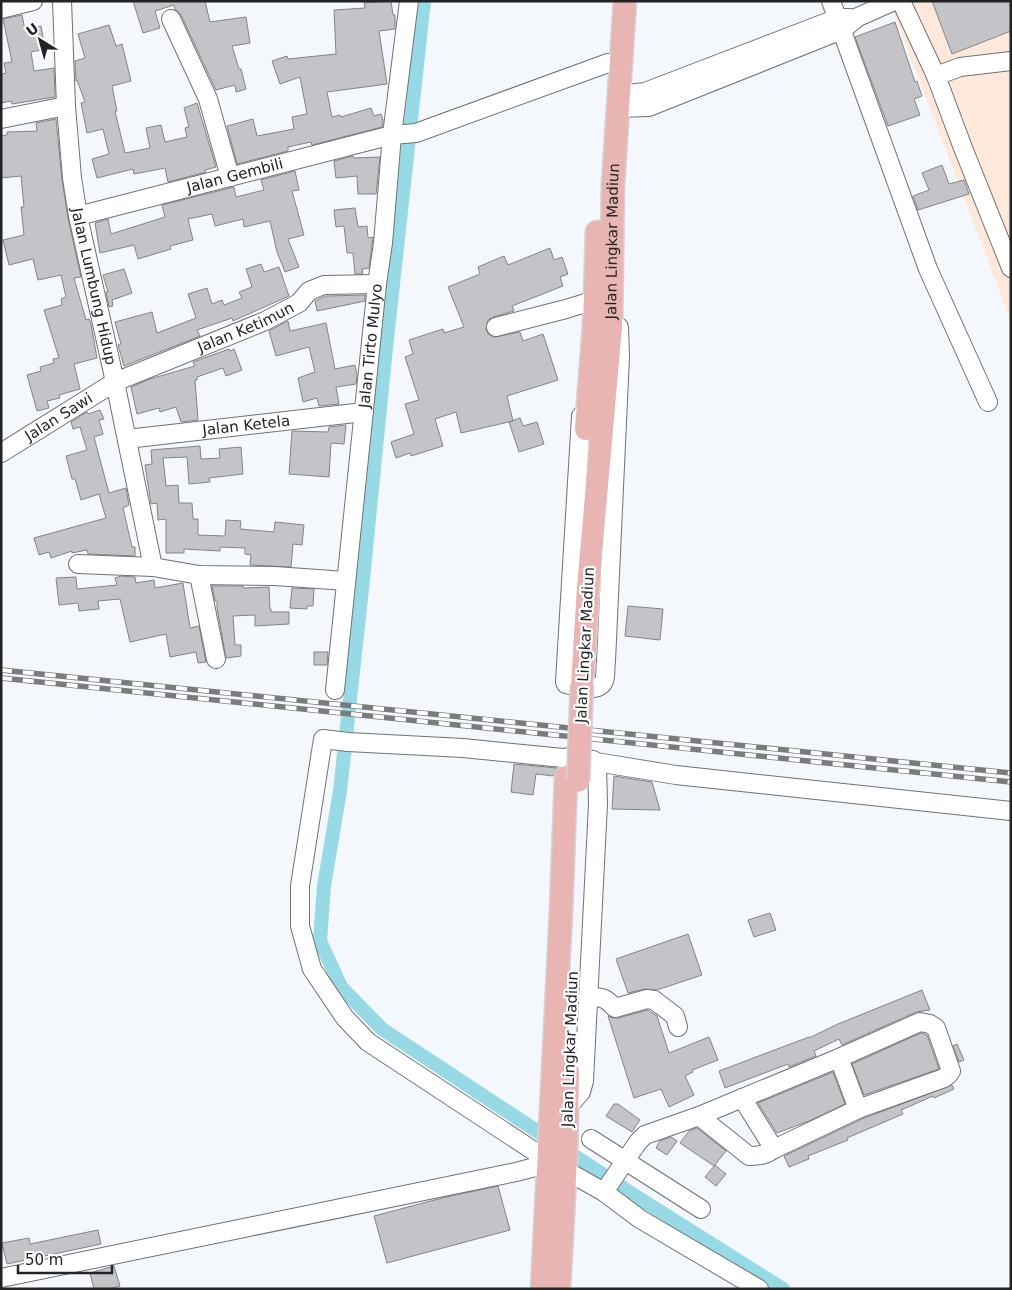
<svg xmlns="http://www.w3.org/2000/svg" width="1012" height="1290" font-family="'DejaVu Sans',sans-serif">
  <style>
    .education { fill: #fde8d9 }
    .lines { fill: none; stroke-linecap: round; stroke-linejoin: round }
    .canal { stroke: #98d9e6; stroke-width: 14 }
    .building { fill: #c4c4c8; stroke: #848488 }
    .minor-casing { stroke: #6f7275; stroke-width: 20 }
    .major-casing { stroke: #d3d3d3; stroke-width: 25 }
    .minor { stroke: #fff; stroke-width: 18 }
    .major { stroke: #e9b5b3; stroke-width: 22 }
    .rail-casing { stroke: #797b7d; stroke-width: 5.5 }
    .rail { stroke: #fff; stroke-width: 4; stroke-dasharray: 11; stroke-linecap: butt }
    .major-bridge-casing { stroke: #d3d3d3; stroke-width: 25; stroke-linecap: butt }
    .major-bridge { stroke: #e9b5b3; stroke-width: 22 }
    .labels { text-anchor: middle; dominant-baseline: central; stroke-width: 4.5; stroke-linejoin: round; paint-order: stroke }
    .street-label { font-size: 15px; fill: #232425; stroke: #fff }
  </style>
  <rect width="100%" height="100%" fill="#f4f7fb"/>
  <path class="education" d="M889 1H1011V321Z"/>
  <g class="lines">
    <path class="canal" d="M424 1 386 348 362 589 340 791 324 886 320 941 341 987 382 1029 634 1195 783 1289"/>
  </g>
  <path class="building" d="M133 1H205L210 22 246 17 250 43 232 46 239 69H241L246 89 236 92 235 85 216 90 181 15 175 9 174 5 155 11 160 28 143 33Z
    M391 1 393 15H395V29L379 31 387 84 327 92 332 117 340 115 341 117 371 108 374 116 381 114 383 120 382 127 312 145 311 142 288 147V151L237 164 227 126 253 119 257 136 294 129 292 117 307 114 300 77 280 84 272 61 287 56 288 59 336 54 334 10 365 8 364 3Z
    M932 1H1011V31L952 54Z
    M22 15 25 30 41 26 45 49 31 52 34 71 54 68 55 97 12 104 11 101 1 103V74L6 73 4 63 12 62 3 19Z
    M895 22 915 82 917 81 922 96 914 99 920 115 888 126 855 37Z
    M109 25 116 46 122 44 131 81 112 86 117 111H115L125 153 150 148 146 128 161 125 165 142 187 137 185 128 189 127 184 108 197 103 216 167 205 170 206 172 168 182 165 168 134 174 133 169 97 178 92 159 109 154 103 129 87 133 81 103 85 102 77 80 76 81 75 61 85 58 78 34Z
    M56 119 62 180 68 218 81 277 74 278 86 320 89 319 91 324 97 358 74 364 80 389 59 395 60 398 47 401 49 408 37 411 27 375 41 371 40 367 54 363 53 359 59 358 44 310 62 305 61 299 66 297 61 275 38 280 33 259 9 265 3 240 24 235 21 207H24L21 176 1 178V136L7 135V132L37 131 36 123Z
    M353 156 354 158 380 157 376 194H358L357 176 336 178 334 161Z
    M942 165 949 184 964 180 969 194 918 210 913 196 929 190 922 173Z
    M295 171 299 190 292 191 304 235 288 239 299 267 285 272 277 252 270 221 244 227 243 219 215 226 212 214 188 219 193 240 170 246 171 249 138 259 134 245 100 253 95 223 108 219 111 234 165 217 162 205 234 187 236 197 264 190 261 180Z
    M355 208 358 227 367 226 368 238 373 237 369 268 362 269 363 274H355L353 253H347L344 226 336 227 334 210Z
    M550 248 554 260 562 257 568 274 560 277 563 286 512 306 514 311 493 317 488 320 486 329 488 334 494 337 520 332 523 341 543 334 558 380 507 396 513 421 461 433 456 412 435 419 443 446 411 456 410 453 396 458 391 442 414 434 405 404 419 400 405 357 413 354 409 340 443 329 444 333 464 327 448 287 480 274 478 267 504 256 508 265Z
    M261 264 264 272 279 267 289 296 233 321 232 318 197 330 200 336 124 366 118 345 121 344 115 322 152 312 157 333 196 318 188 294 207 288 212 304 222 300 224 305 242 298 239 292 252 287 246 269Z
    M124 269 132 293 112 300 113 306 109 307 106 292H108L103 275Z
    M365 295V301L317 311 315 301 326 296Z
    M288 321 290 331 326 323 335 369 355 365 357 375 356 384 336 387 339 404 319 406 317 398 303 402 298 378 315 372 309 347 276 356 269 331Z
    M229 349 230 351 234 349 242 370 226 376 223 368 197 377V380H195L198 420 181 422 176 407 160 412 159 408 137 414 131 387 150 379 195 366 193 362Z
    M100 410 104 419 99 420 103 434 94 437 109 493 126 488 129 505 123 508 132 547H135V556L88 554 87 550 72 553V551L51 558 49 552 39 555 34 538 106 518 99 494 81 500 75 479H72L66 456 87 450 80 427 73 429 71 422 87 412 88 414Z
    M520 418 523 426 537 422 544 444 519 452 509 422Z
    M346 425 344 444 331 443 329 477 289 474 292 431 328 432 329 427Z
    M200 446 201 459 220 458 219 449 241 447 243 474 209 478 210 482 189 484 187 457 163 458 166 486 178 485 179 503H192L193 519H198V535L225 536 226 520 241 521 240 529 274 532 275 522 304 525 302 545 293 544 291 567 250 565 251 555 245 554V548L220 547V551L184 549V553H166V519L158 520 157 503 151 504 145 465 152 464 151 450Z
    M121 576 135 577 136 583 154 580 155 588 183 583 190 628 199 626 206 662 198 663 196 652 170 657 166 634 130 642 120 599 98 601 99 609 79 611 78 603 59 605 56 578 76 577 77 589 117 585 115 578Z
    M212 586H243V588L269 587 270 609H271V612H289V624L255 626V615L233 616 235 645H241V656L226 658 217 608V601H215Z
    M292 588 314 589 313 606H307V609L290 608Z
    M628 606 663 609 660 640 625 636Z
    M314 652H328L327 665H314Z
    M514 764 557 768 553 776 536 774 533 795 511 792Z
    M614 776 652 782 660 810 612 809Z
    M770 913 776 930 754 937 748 920Z
    M688 934 702 975 657 990 645 989 628 993 616 959Z
    M922 990 930 1010 916 1012 842 1045 839 1039 814 1051 816 1056 789 1067 788 1064 725 1088 719 1071 809 1037V1038L838 1024Z
    M648 1010 657 1016 669 1053 709 1037 718 1060 692 1070 693 1072 685 1076 694 1095 669 1107 661 1089 634 1098 608 1016 613 1018H618Z
    M921 1033 927 1035 939 1069 864 1095 852 1064Z
    M957 1044 964 1060 959 1062 953 1046Z
    M833 1072 845 1104 809 1121 777 1133 758 1103Z
    M952 1085 954 1089 934 1098 933 1096 901 1110 903 1114 847 1138 848 1140 808 1156 809 1159 789 1167 784 1156 862 1119Z
    M614 1104H618L640 1120 632 1132 606 1116Z
    M697 1128 726 1151 714 1166 680 1143 689 1131Z
    M671 1137 677 1141 667 1155 656 1148 660 1141Z
    M715 1165 726 1174 716 1186 705 1177Z
    M498 1186 510 1230 387 1263 374 1216 446 1197Z
    M98 1230 101 1244 7 1264 2 1243 29 1238 30 1244Z
    M114 1266 120 1286 110 1289H94L90 1273Z"/>
  <g class="lines">
    <g class="minor-casing">
      <g id="minor">
        <path id="s1" d="M62 1 66 106 72 178 78 216 115 382 153 567"/>
        <path d="M831 1 928 269 988 402"/>
        <path d="M901 1 936 76 963 148 1011 268"/>
        <path d="M1 9 33 1"/>
        <path d="M171 19 208 99 230 177"/>
        <path d="M936 76 960 67 1011 61"/>
        <path d="M619 95 645 92 838 18H850"/>
        <path d="M618 108 649 107 842 30 858 17 894 1"/>
        <path d="M1 119 66 106"/>
        <path id="s2" d="M78 216 392 135 416 133 608 63"/>
        <path d="M496 327 566 309 595 300"/>
        <path d="M581 416 565 682 566 684C576 686 598 694 604 681 606 675 605 667 606 661L620 357 619 327"/>
        <path id="s3" d="M127 439 364 412"/>
        <path id="s4" d="M1 453 115 382 265 321 299 303 309 291 324 285 377 284"/>
        <path d="M78 564 153 567 199 575 275 576 346 581"/>
        <path d="M199 575 216 659"/>
        <path id="s5" d="M335 690 377 284 383 243 392 135 409 1"/>
        <path d="M596 762 676 775 1011 811"/>
        <path d="M588 997C602 998 604 996 615 1008L647 999 654 1000 675 1016 678 1027"/>
        <path d="M839 1058 858 1109"/>
        <path d="M742 1098 774 1149"/>
        <path d="M567 1108 581 1092 584 1081 598 804 597 765 593 760 568 757"/>
        <path d="M591 1139 701 1209"/>
        <path d="M549 1161 368 1042 345 1018 312 969 300 926V886L323 739 348 742 463 748 563 758"/>
        <path d="M565 1170 604 1192 640 1219 759 1289"/>
        <path d="M604 1192 638 1142 645 1135 699 1116 839 1058 920 1022 930 1024 936 1028 951 1071 948 1075 944 1078 858 1109 774 1149C766 1155 759 1156 749 1156L699 1116"/>
        <path d="M1 1278 516 1172 535 1167H549"/>
      </g>
    </g>
    <g class="major-casing">
      <g id="major">
        <path d="M586 429 594 327 597 232"/>
        <path id="s6" d="M582 685 588 587 611 327 613 184 625 1"/>
        <path d="M542 1289 561 911 566 777"/>
        <path d="M559 1289 566 1158 568 1072"/>
      </g>
    </g>
    <use href="#minor" class="minor"/>
    <use href="#major" class="major"/>
    <g class="rail-casing">
      <path id="rail" d="M1 670 1011 773
        M1 678 1011 782"/>
    </g>
    <use href="#rail" class="rail"/>
    <g class="major-bridge-casing">
      <path id="major-bridge" d="M578 781 582 685"/>
    </g>
    <use href="#major-bridge" class="major-bridge"/>
  </g>
  <g class="labels">
    <g class="street-label">
      <text stroke="none"><textPath href="#s2" startOffset="162">Jalan Gembili</textPath></text>
      <text stroke="none"><textPath href="#s6" startOffset="445">Jalan Lingkar Madiun</textPath></text>
      <text stroke="none"><textPath href="#s1" startOffset="288">Jalan Lumbung Hidup</textPath></text>
      <text stroke="none"><textPath href="#s4" startOffset="276">Jalan Ketimun</textPath></text>
      <text stroke="none"><textPath href="#s5" startOffset="346">Jalan Tirto Mulyo</textPath></text>
      <text stroke="none"><textPath href="#s4" startOffset="68">Jalan Sawi</textPath></text>
      <text stroke="none"><textPath href="#s3" startOffset="120">Jalan Ketela</textPath></text>
      <text transform="translate(585 645) rotate(-87)">Jalan Lingkar Madiun</text>
      <text transform="translate(570 1049) rotate(-88)">Jalan Lingkar Madiun</text>
    </g>
  </g>
  <rect width="1012" height="1290" fill="none" stroke="#232425" stroke-width="5"/>
  <g transform="translate(40 40) rotate(323)" stroke="#ffffff" stroke-width="4" paint-order="stroke">
  <path d="M0-4L9 19L0 12L-9 19Z" fill="#232425"/>
  <text y="-8" font-size="14" font-weight="bold" text-anchor="middle" fill="#232425">U</text>
  </g>
  <path d="M18 1265v8h94v-8" fill="none" stroke="#232425" stroke-width="2.5"/>
  <text x="25" y="1265" font-size="15" fill="#232425" stroke="#ffffff" stroke-width="4" paint-order="stroke">50 m</text>
</svg>
